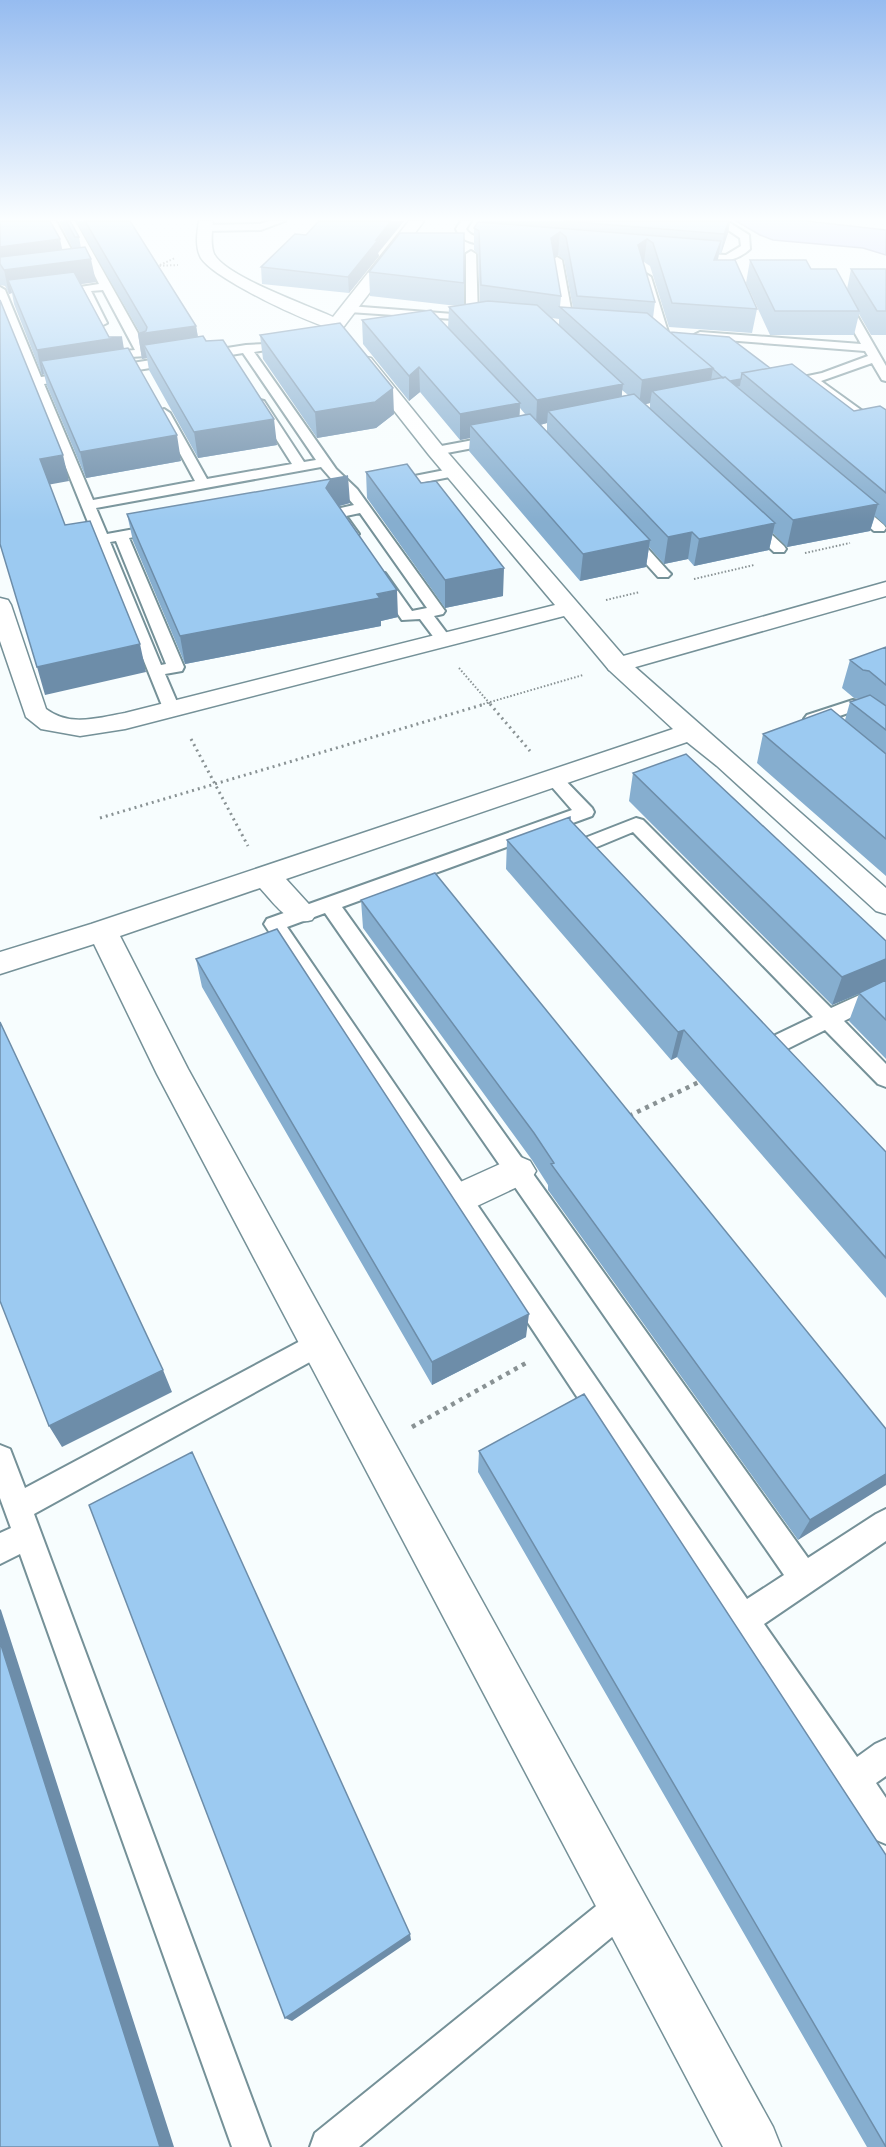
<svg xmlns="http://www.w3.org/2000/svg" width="886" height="2147" font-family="'PT Sans',sans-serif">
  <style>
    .water { fill: #bbc7fb; stroke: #8893b9; stroke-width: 1.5 }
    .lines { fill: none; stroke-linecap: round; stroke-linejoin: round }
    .lane-casing { stroke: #759198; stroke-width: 4 }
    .street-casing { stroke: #759198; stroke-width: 3 }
    .secondary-casing { stroke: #759198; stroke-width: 3 }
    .path-far2 { stroke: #899294; stroke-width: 2; stroke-dasharray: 1.5 2; stroke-linecap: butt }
    .path-far1 { stroke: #899294; stroke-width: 3; stroke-dasharray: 2 4; stroke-linecap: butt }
    .path { stroke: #899294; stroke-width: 4.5; stroke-dasharray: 4 5; stroke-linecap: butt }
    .lane { fill: #fff; fill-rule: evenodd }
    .street { fill: #fff; fill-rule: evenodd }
    .secondary { fill: #fff; fill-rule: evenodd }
    .wall { fill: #86aecf; fill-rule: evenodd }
    .shaded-wall { fill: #6d8da9 }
    .building { fill: #9ccaf1; stroke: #6d8da9; stroke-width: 1.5 }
  </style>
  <rect width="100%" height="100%" fill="#f7fdfe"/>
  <path class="water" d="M736 221H806L886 230V255L863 248 773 240 760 235Z"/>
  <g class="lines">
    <g class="lane-casing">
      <path id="lane" d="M46 221H56L78 262H87L65 221H75L149 353 147 356 113 358V352L135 350 103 290 91 291 107 323 101 326 97 325 79 289 80 287 99 284 91 268H71Z
        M269 221H285L261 230 205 231 200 228 205 225 260 224Z
        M461 221H471L466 229C474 243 496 234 508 242 500 248 470 245 461 237 459 236 457 231 456 229Z
        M715 221H727L749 235 750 249C732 266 706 263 684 258V254L688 253 726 255 741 246 740 238Z
        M471 251 476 254 478 315 483 317V321L349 312 343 309 349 306 466 315V254Z
        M557 257 562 260 574 325 568 328 562 325 552 260Z
        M646 274 651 277 668 332 666 334H658L656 332 641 277Z
        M0 287 5 290 41 377 75 372 81 376 75 380 44 384 93 500 195 481 158 413 164 409 170 413 207 479 292 464 254 404 260 400 264 401 304 462 316 460 243 353 107 375 101 371 107 367 246 345 266 344V350L254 352 336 469 357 489 445 611 443 614 434 616 452 640 450 643H438L420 619 402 620 372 576 375 573H385L412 611 427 608 360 513 346 516 359 534 352 538 347 537 330 513 332 510 354 505 321 467 96 508 107 534 162 524 169 528 167 531 129 538 184 667 182 671 165 674 180 709 177 713H165L0 304ZM116 541 166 664 161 665 110 542Z
        M842 297 848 300 886 366V381L882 380 872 363 821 381 886 428V438L809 383 783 389 777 385 779 382 822 373 868 356 865 351 700 338 694 335 700 332 861 344 836 300Z
        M500 435 507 439 505 442 436 455 429 451 436 447Z
        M455 468 462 472 460 475 389 489 382 485 389 481Z
        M850 499 855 500 884 525 886 528 884 531H874L845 506 843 503 845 500Z
        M748 516 753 517 784 546 786 549 784 552H774L743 523 741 520Z
        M627 530 632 531 668 571 671 574 668 577H658L622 537 620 534Z
        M853 700 859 701 886 722V735L880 734 851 712 825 721 828 724 825 728C816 730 810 727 804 719L807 715Z
        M554 773 560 775 592 808 594 812 592 816 342 907 808 1558 876 1514 886 1509V1541L764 1624 857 1757 875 1744 886 1739V1776L876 1783 886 1798V1844L874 1839 732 1631 264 924 267 919 572 810 545 779 548 775ZM325 913 784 1575 747 1599 287 927Z
        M636 818 643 820 831 1008 886 983V1000L844 1021 886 1064V1087L878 1084 825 1030 777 1054 769 1056 761 1054 758 1048 761 1042 813 1017 633 832 592 849 600 859 597 864C584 867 576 858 569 847L572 843Z
        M319 1331 328 1334 332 1343 328 1352 34 1514 270 2147H232L20 1554 0 1564V1533L11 1528 0 1498V1445L10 1449 25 1488Z
        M623 1889 635 1894 640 1906 635 1918 359 2147H310L315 2133 611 1894Z"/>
    </g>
    <g class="street-casing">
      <path id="street" d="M199 221H213C212 231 210 244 214 254 226 277 308 305 333 317L409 221H424L342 329 336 330C310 324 214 279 201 258 195 247 197 233 199 221Z
        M365 357 371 358 443 447 627 660 886 888V914L876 911 717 766 687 742 286 879 317 913 312 920C289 927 275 904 260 888L120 936 188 1069 773 2127 781 2147H723L157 1074 94 944 0 974V952L91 924 673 729 609 670 564 616 125 729 80 736 41 729 26 717 0 641V598L8 600 11 605 46 709C70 727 97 718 125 713L555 605 429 455 359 366 356 362 359 358Z
        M518 1156 530 1161 536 1171 530 1181 460 1214 447 1210 442 1199 447 1188Z"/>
    </g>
    <g class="secondary-casing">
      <path id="secondary" d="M886 582V596L618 672 609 670 606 665 609 660Z"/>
    </g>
    <path class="path-far2" d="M160 265 175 258
      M156 266 178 265
      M805 553 850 543
      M694 579 754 565
      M606 600 640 592
      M459 668 491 705
      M480 705 583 675"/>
    <path class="path-far1" d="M490 704 530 751
      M191 739 248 846
      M100 818 485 704"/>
    <path class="path" d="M629 1116 703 1080
      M412 1427 526 1363"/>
    <use href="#lane" class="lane"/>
    <use href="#street" class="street"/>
    <use href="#secondary" class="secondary"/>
  </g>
  <path class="wall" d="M0 221 62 250 73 249 59 221H70L79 237 81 248 96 282 81 284 109 337 124 348 181 461 86 478 47 386 44 374 42 375 14 304 12 293 9 294 5 286 0 285Z
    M76 221H130L196 326 198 337 277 445 198 458 149 370 147 358 142 359 138 334 140 333Z
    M319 221H404L378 253 379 256 349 293 262 284 261 267 306 235Z
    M483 221H730L728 233 721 254 719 253 718 260 757 309 752 333 669 327 650 266 644 262 643 263 655 302 653 318 670 332 770 368 854 411 886 410V526L875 516 870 531 787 547 773 533 769 550 694 566 688 559 664 564 649 547 646 567 580 581 469 451 470 438 460 440 420 392 409 401 363 344 362 320 448 328 449 307 457 306 370 296 369 272 464 233V305L480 303 478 254 474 250V228ZM558 255 564 260 573 308 560 307 561 296 554 257ZM552 318 559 319V325ZM622 390 628 395 622 396ZM650 403V408L645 404ZM520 408 525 414 519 416ZM547 423V432L540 425Z
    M750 260 811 269 847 289 851 269H886V335H871L859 314 854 335H770L746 283Z
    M260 335 394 414 376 428 317 438 263 359Z
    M366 472 503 596 445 608 367 498Z
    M350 503 339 506 398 617 381 621V626L185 664 133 541 127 514Z
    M886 647V876L757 763 763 734 845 720 850 702 859 699 854 698 842 688 850 660Z
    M633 773 886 941V1059L849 1021 859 994 832 1005 629 801Z
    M570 820 886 1152V1298L677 1057 671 1060 506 869 507 840Z
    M361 900 886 1429 798 1540 548 1190V1185L532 1160 363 928Z
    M196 959 526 1337 432 1385 202 987Z
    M479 1451 886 2147H867L478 1472Z"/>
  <path class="shaded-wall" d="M391 221H404L378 253 379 256 349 293 348 277Z
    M729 221H730L728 233 721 254 724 234Z
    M560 232 558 255 550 260 551 238Z
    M60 239 65 262 91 259 96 282 14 293 8 280 12 293 9 294 4 270 0 264V247Z
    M647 239 644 262 636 268 638 245Z
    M721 241 717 264 714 260Z
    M196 326 200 350 144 345 147 358 142 359 138 334Z
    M122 337 126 361H41L44 374 42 375 37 350Z
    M419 367 420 392 409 401V376Z
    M713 368 709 393 652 391 650 403 639 406 642 380Z
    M741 379 740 386 727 389 728 382Z
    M623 384 620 410 548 411 547 423 536 426 537 400Z
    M393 388 394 414 376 428 317 438 315 412Z
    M520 403 519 429 470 425V438L460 440V414Z
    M274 419 277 445 198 458 194 432Z
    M177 435 181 461 86 478 80 452Z
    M63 455 69 481 47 485 40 459Z
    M348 476 350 503 332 508 326 488 330 481Z
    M878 504 870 531 787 547 793 520Z
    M775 523 769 550 694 566 699 539Z
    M692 532 688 559 664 564 668 537Z
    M650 540 646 567 580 581 583 554Z
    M504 568 503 596 445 608V580Z
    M397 590 398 617 381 621V626L185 664 180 636Z
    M140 644 146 672 45 695 37 667Z
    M886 959V982L832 1005 842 977Z
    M684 1030 677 1057 671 1060 678 1032Z
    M529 1314 526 1337 432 1385V1362Z
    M163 1370 172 1392 62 1447 49 1426Z
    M886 1474V1485L798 1540 810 1520Z
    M0 1609 1 1610 174 2147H160L0 1642Z
    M410 1934 411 1940 292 2021 285 2018Z"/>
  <path class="building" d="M0 221H50L60 239 0 247Z
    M66 221H70L79 237H75Z
    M85 221H130L196 326 138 334 146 331 147 327Z
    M319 221H391L376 240H378L348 277 261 267 295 234 306 235Z
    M564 221H729L724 234Z
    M478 222 721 241 714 260H735L757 309 672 303 653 243 647 239 638 245 655 302 577 296 566 237 560 232 551 238 561 296 481 285 479 231 474 228Z
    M400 233H464V283L369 272Z
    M85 247 91 259 4 270 0 264V257Z
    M750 260H806L811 269H836L859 311H775Z
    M851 269H886V311H877Z
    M74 272 109 337H122L37 350 8 280Z
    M0 300 63 455 40 459 65 525 90 521 140 644 37 667 0 544Z
    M488 301 537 305 623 384 537 400 449 307Z
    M560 307 647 313 713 368 642 380Z
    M431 310 520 403 460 414 419 367 409 376 362 320Z
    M340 323 393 388 375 402 315 412 260 335Z
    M670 332 729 337 770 368 742 373 741 379 730 381 725 377 723 378 713 369V368Z
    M203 336 206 341 223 340 274 419 194 432 144 345Z
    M128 348 177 435 80 452 41 361Z
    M792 364 854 411 880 406 886 410V493L742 373Z
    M725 377 878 504 793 520 652 391Z
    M634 394 775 523 699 539 692 532 668 537 548 411Z
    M530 414 650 540 583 554 470 425Z
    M407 464 421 483 436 481 504 568 445 580 366 472Z
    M348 476 330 481 326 488 397 590 377 594 380 598 180 636 127 514Z
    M886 647V685L869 671 863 670 850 660Z
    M870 695 886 706V730L850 702Z
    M831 709 886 754V839L763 734Z
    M686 754 886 941V959L842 977 633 773Z
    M570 817V820L886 1152V1258L684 1030 678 1032 507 840Z
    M435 873 886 1429V1474L810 1520 551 1164 554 1163 534 1133 361 900Z
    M277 929 529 1314 432 1362 196 959Z
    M886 980V1020L859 993Z
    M0 1022 163 1370 49 1426 0 1301Z
    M584 1394 886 1855V2147L479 1451Z
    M192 1452 410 1934 285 2018 89 1505Z
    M0 1642 160 2147H0Z"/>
  <linearGradient id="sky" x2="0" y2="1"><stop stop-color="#96bcf0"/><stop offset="0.42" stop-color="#fbfeff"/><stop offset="1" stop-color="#fbfeff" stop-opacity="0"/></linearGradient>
  <rect width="886" height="522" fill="url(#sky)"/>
</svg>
